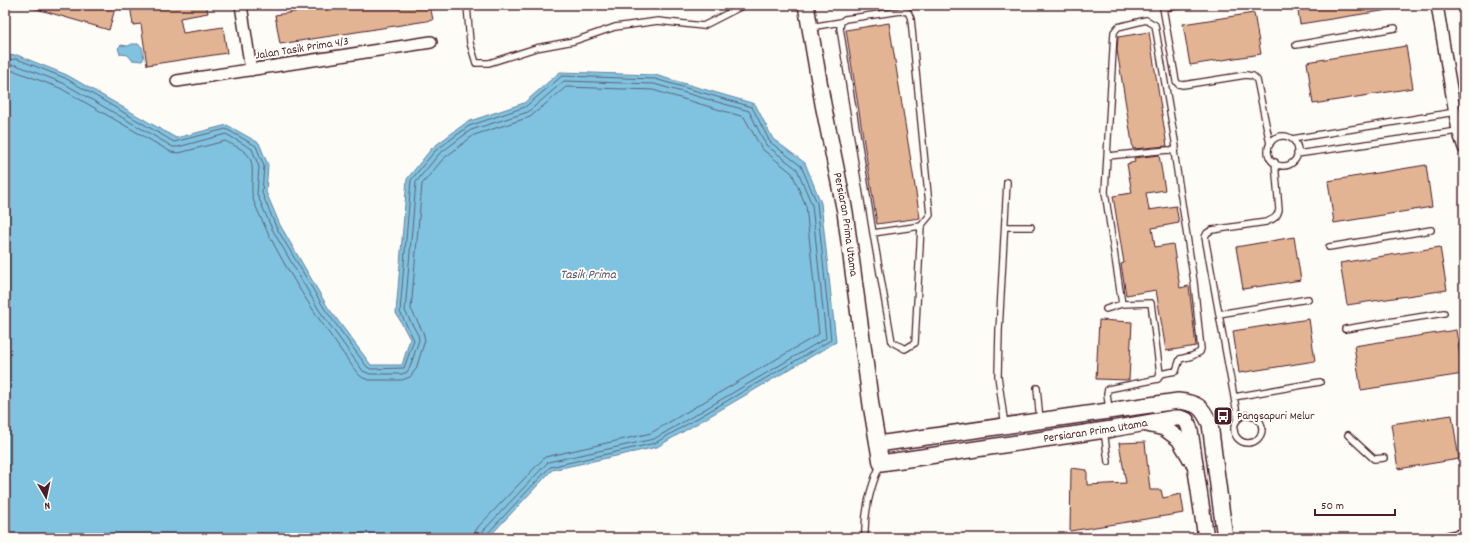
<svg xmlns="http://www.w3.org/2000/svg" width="1469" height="543" font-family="Dekko,sans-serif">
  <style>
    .water { fill: #7fc3e0; stroke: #6a8198 }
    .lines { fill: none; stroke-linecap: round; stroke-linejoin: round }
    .shore { stroke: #5f6173; stroke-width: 1 }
    .building { fill: #e2b493; stroke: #4a1f2b }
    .lane-casing { stroke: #4a1f2b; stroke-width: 8 }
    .street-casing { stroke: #4a1f2b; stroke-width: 14 }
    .secondary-casing { stroke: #4a1f2b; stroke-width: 18 }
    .lane { stroke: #fdfcf7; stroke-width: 5.5 }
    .street { stroke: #fdfcf7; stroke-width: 11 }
    .secondary { stroke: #fdfcf7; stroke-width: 15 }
    .labels { text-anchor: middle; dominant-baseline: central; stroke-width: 4; stroke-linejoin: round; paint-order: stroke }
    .street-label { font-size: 12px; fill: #4a1f2b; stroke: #fdfcf7 }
    .poi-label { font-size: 12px; fill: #4a1f2b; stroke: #fdfcf7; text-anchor: start }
    .water-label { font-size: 13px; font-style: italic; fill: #5d586a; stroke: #fdfcf7 }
  </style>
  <rect width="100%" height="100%" fill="#fdfcf7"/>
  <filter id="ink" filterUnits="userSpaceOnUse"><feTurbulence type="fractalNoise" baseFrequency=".025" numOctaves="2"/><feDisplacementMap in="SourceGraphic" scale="8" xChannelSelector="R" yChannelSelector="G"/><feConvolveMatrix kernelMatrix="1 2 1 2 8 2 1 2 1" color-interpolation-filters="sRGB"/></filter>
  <g filter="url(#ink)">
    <path class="water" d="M132 44H138L142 47 144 58 142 61 132 60 128 55 120 54 118 48 121 45 128 46Z
      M17 55 67 75 176 138 227 125 259 143 268 165 266 192 280 225 327 306 371 365H402L410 339 396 313 407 179 432 148 467 122 524 103 560 72 655 75 755 104 773 139 805 163 821 203 836 342 657 447 552 470 488 538H5V56Z"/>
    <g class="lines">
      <path class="shore" d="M5 60 17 59 65 78 174 142 226 129 256 146 264 166 262 193 276 227 324 308 367 367 371 369 404 368 414 340 400 312 411 180 435 151 469 126 525 107 562 76 655 79 752 107 770 142 801 166 817 203 831 340 655 443 550 467 487 534 486 538
        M5 65H16L63 83 173 147H178L226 134 252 149 259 167 257 194 272 229 319 310 363 371 370 374H402L407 372 410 367 419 340 418 335 405 311 416 182 439 154 471 130 528 112 564 81 654 84 749 111 766 145 797 169 812 205 826 338 654 439 548 462 483 531 480 538
        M5 71H15L60 88 171 152 179 153 225 141C231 144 241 148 246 153 258 163 248 187 254 202 280 265 319 320 358 374L363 378 369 380H402L410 377 416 369 425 340 423 332 411 309 422 184 443 159 474 135 530 117 566 87 653 90 744 117 762 149 792 173 806 206 819 334 651 433 545 457 478 527 475 532 474 538"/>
    </g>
    <path class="building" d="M30 5H116L109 30 30 7Z
      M130 5H206L208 13 180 18 183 33 223 27 227 53 147 65 141 24 133 25Z
      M338 5H430L433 20 280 44 275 15Z
      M1297 5H1388V10L1300 24Z
      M1254 13 1261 54 1190 65 1183 24Z
      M889 23 920 218 877 224 846 30Z
      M1149 32 1167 146 1133 149 1117 50 1118 37Z
      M1406 46 1413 88 1313 104 1307 62Z
      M1159 155 1165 190 1146 193 1149 210 1176 206 1179 223 1152 228 1155 247 1173 244 1180 288 1189 286 1196 346 1166 351 1156 290 1126 295 1121 264 1124 263 1113 196 1132 193 1127 164 1135 162 1134 158Z
      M1426 165 1432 207 1334 223 1328 181Z
      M1294 237 1301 280 1243 289 1236 247Z
      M1440 247 1447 290 1347 305 1340 263Z
      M1309 319 1315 361 1239 373 1233 331Z
      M1099 320 1132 322 1129 380 1096 379Z
      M1456 330 1463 374 1361 390 1354 346Z
      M1452 415 1459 459 1398 469 1391 424Z
      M1145 442 1150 490H1161L1163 498 1181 494 1184 513 1070 531 1071 468 1087 470V485L1126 483 1119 443Z"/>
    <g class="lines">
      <g class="lane-casing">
        <path id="lane" d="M467 5 470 43 476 63H489L536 48 574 41 615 27 658 21 703 26 744 5
          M1183 5 1163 8 1176 81 1178 84 1183 85 1246 75 1253 76 1257 80 1270 144
          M810 27 841 22 845 19 901 11 908 12 911 19 930 215 921 226 915 343 905 349 892 342 873 233 840 28 841 22
          M1296 45 1395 28
          M1268 151a15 15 0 1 1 30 0a15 15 0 1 1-30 0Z
          M1292 139 1455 112
          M1297 154 1458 131
          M1108 156 1168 150 1174 151 1194 282 1201 349 1200 352 1192 356 1180 359 1176 371 1160 374
          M1005 227H1031
          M873 233 921 226
          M1329 247 1431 230
          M1122 304 1105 192 1114 32 1118 27 1146 20 1155 25 1176 147 1174 151
          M1106 309 1122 304 1151 303 1160 374 1158 379 1108 389 1107 394 1109 410
          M1219 314 1308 299
          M1345 329 1444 313
          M1037 388 1040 421
          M1234 397 1320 382
          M1234 429a14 14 0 1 1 28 0a14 14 0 1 1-28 0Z
          M1238 419 1205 237 1207 233 1212 230 1266 222C1273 219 1277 218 1279 210L1275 162
          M1005 426 998 376 999 331 1007 182
          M1104 430 1108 462
          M1348 435 1374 459 1384 458
          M865 538C864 512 870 487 881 463"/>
      </g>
      <g class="street-casing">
        <path id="street" d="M241 5 251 70
          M1437 5 1458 131 1464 148
          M177 81 431 42
          M1448 538 1464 535"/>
      </g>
      <g class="secondary-casing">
        <g id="secondary">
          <path id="s1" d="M806 5 823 104 845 212 871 405 881 463 1112 429 1175 418H1180L1186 420"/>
          <path d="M1186 420 1188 424 1190 430 1206 538"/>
          <path d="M1147 424 1164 428 1179 439 1192 461"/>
          <path d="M878 444 1178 401C1197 403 1202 406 1210 424L1225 538"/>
        </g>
      </g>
      <use href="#lane" class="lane"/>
      <use href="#street" class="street"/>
      <use href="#secondary" class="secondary"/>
    </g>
  </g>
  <defs>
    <g id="bus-square" transform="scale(1)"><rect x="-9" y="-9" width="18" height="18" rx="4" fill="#4a1f2b" stroke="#fdfcf7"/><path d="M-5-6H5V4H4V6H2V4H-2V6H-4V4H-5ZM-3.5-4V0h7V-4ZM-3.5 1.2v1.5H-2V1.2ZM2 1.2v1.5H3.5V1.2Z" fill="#fff"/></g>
  </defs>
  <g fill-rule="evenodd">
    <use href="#bus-square" x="1223" y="416"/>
  </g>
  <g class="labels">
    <g class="street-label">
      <text transform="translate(302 49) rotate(-9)">Jalan Tasik Prima 4/3</text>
      <text stroke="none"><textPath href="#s1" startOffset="223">Persiaran Prima Utama</textPath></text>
      <text stroke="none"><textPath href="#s1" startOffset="681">Persiaran Prima Utama</textPath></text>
    </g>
    <g class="poi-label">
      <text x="1237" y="416">Pangsapuri Melur</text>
    </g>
    <g class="water-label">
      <text x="588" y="275">Tasik Prima</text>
    </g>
  </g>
  <rect width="1469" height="543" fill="none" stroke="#fdfcf7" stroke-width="20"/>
  <rect x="10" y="10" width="1449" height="523" fill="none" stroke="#4a1f2b" stroke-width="1.5" filter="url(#ink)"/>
  <g transform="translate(46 497) rotate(171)" stroke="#fdfcf7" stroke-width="3" paint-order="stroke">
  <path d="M0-3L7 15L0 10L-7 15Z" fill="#4a1f2b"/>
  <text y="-6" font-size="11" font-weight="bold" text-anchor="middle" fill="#4a1f2b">N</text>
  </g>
  <path d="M1315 509v6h80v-6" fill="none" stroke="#4a1f2b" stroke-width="2"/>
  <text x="1321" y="509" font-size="12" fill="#4a1f2b" stroke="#fdfcf7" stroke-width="3" paint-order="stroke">50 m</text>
</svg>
